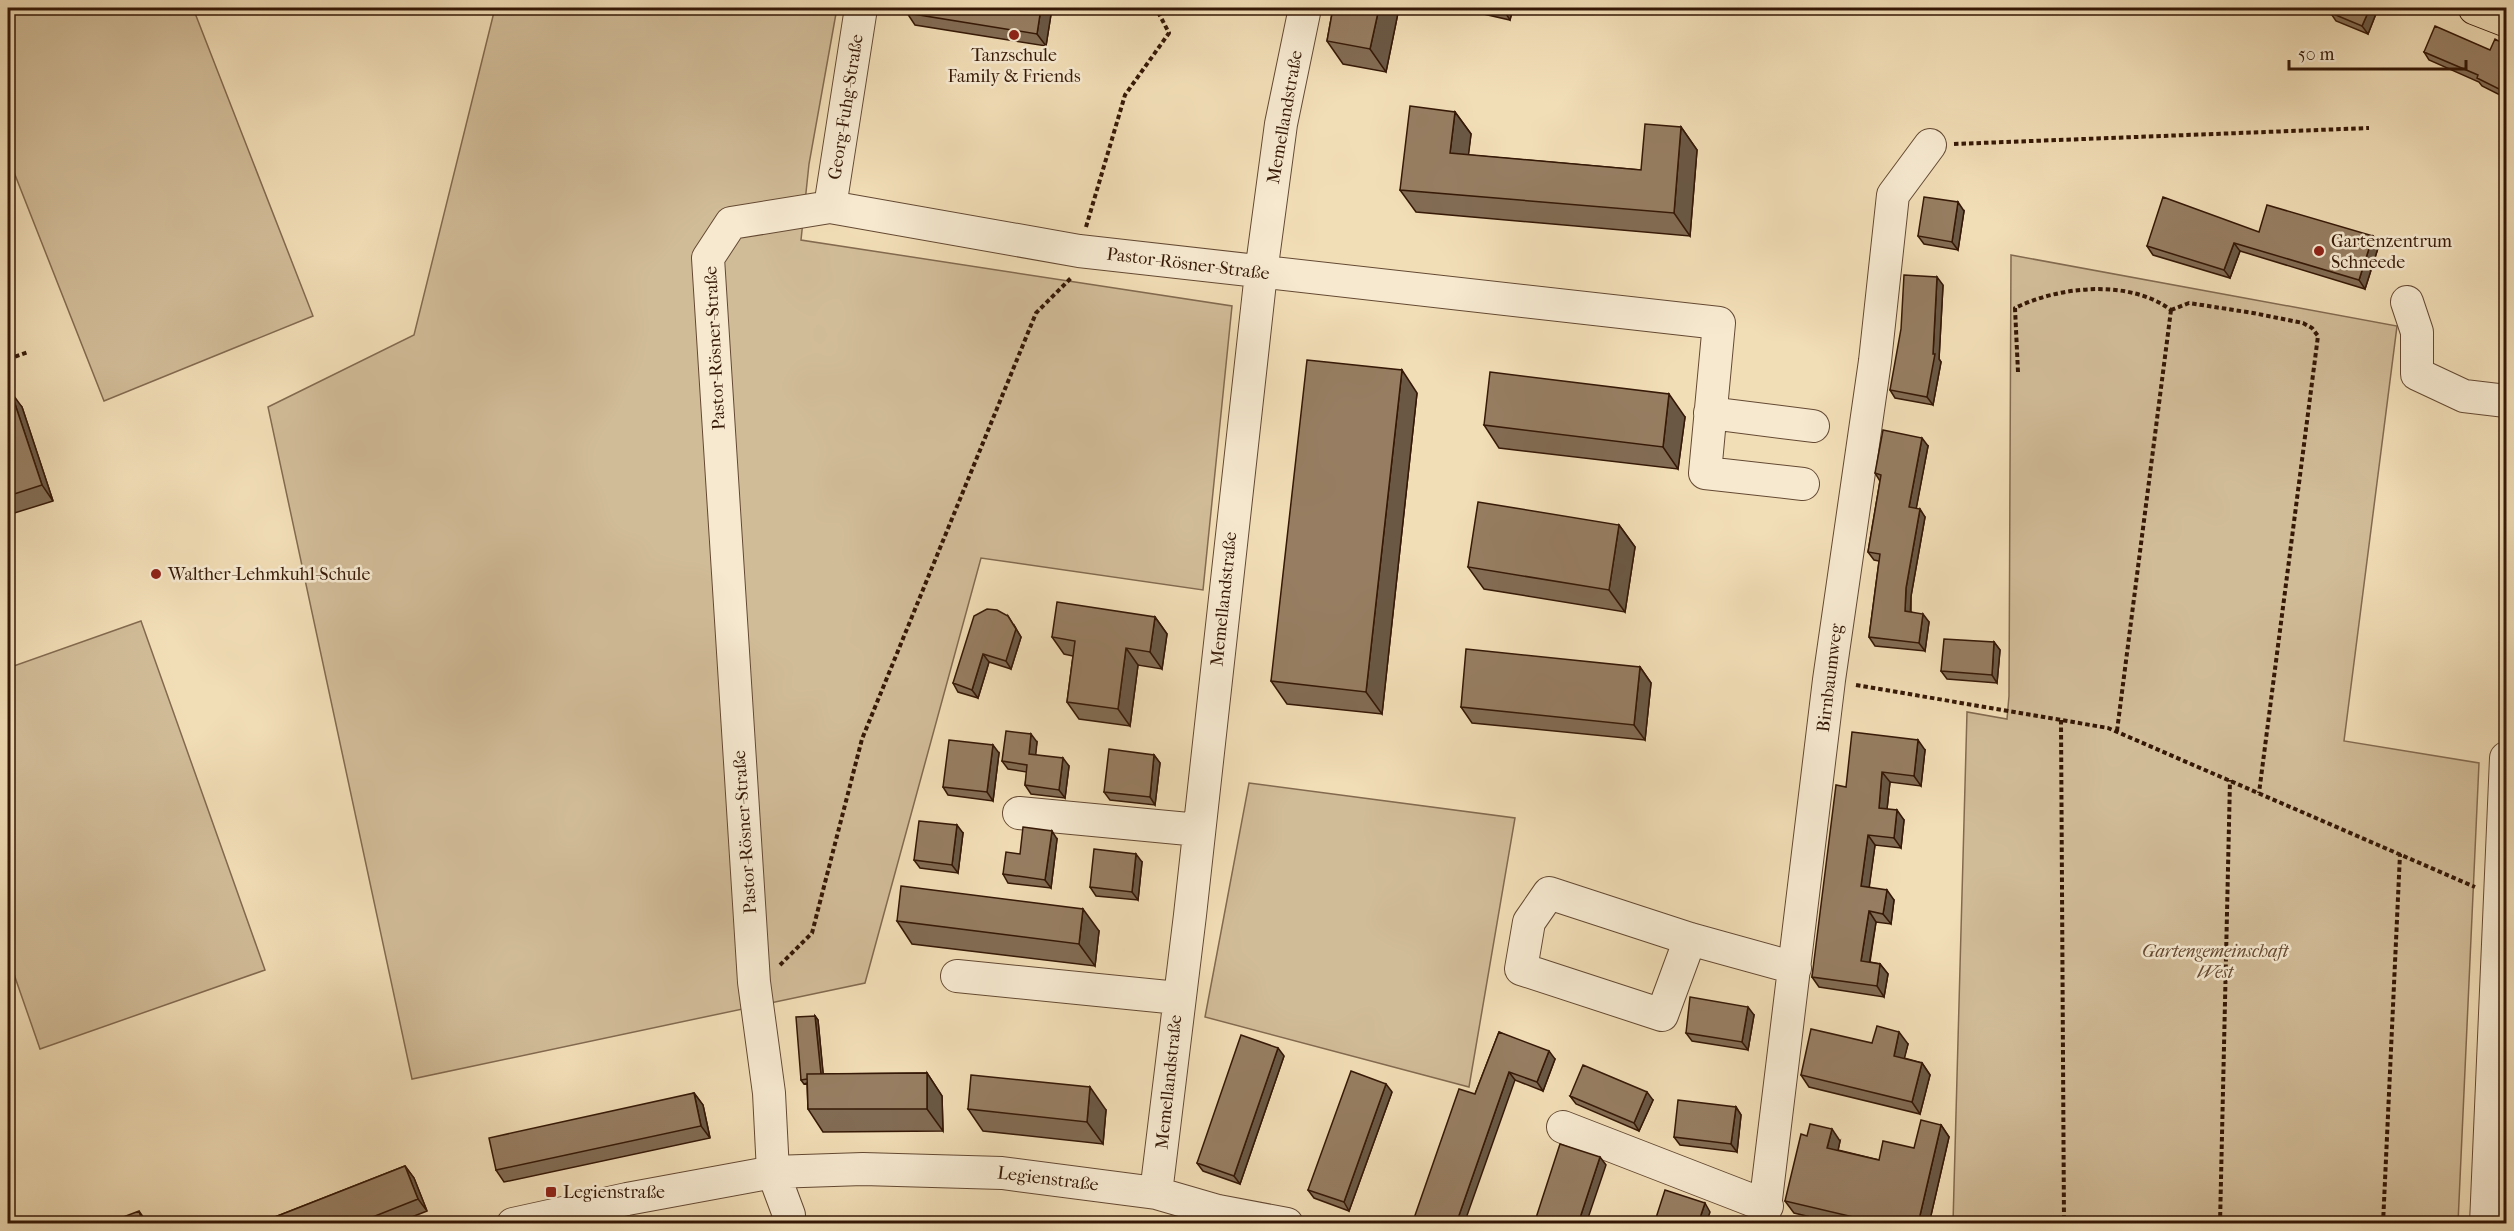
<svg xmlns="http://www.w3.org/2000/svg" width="2514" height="1231" font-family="'IM FELL French Canon',serif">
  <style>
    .green { fill: #d1bc98; stroke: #836a4f; stroke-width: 1.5 }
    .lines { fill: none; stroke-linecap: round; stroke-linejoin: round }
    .minor-casing { stroke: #644932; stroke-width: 34 }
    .major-casing { stroke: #351806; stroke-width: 35 }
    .path { stroke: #351806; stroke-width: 4; stroke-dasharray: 4.5 3; stroke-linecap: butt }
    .minor { stroke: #f6e9d0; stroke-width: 32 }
    .major { stroke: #f1ddb6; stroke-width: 33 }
    .wall { fill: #826c54; stroke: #351806; stroke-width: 1.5 }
    .shaded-wall { fill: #6a5845; stroke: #351806; stroke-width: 1.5 }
    .building { fill: #977e62; stroke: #351806; stroke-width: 1.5 }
    .poi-dot { fill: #8f2418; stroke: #f6e9d0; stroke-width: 2 }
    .labels { text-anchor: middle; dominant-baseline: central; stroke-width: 5; stroke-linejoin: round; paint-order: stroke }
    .poi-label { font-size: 18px; fill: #351806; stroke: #f6e9d0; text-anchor: start }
    .street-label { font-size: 18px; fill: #351806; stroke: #f6e9d0 }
    .park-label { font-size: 18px; font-style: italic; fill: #644932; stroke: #f6e9d0 }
  </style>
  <rect width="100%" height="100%" fill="#f1ddb6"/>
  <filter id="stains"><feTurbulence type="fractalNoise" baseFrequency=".00333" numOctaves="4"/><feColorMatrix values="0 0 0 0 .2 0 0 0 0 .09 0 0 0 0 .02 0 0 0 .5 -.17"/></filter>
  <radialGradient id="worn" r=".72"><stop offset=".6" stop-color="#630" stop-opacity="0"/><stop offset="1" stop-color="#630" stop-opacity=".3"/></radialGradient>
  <path class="green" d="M8 8H193L313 316 104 401 8 157Z
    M495 8H837L809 164 801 240 1232 306 1203 590 981 558 865 983 412 1079 268 407 414 335Z
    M2011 255 2397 326 2344 741 2479 763 2458 1223H1953L1967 712 2007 719 2009 696Z
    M141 621 265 970 40 1049 8 957V668Z
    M1249 783 1515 818 1469 1087 1205 1017Z
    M2506 972V1223H2493Z"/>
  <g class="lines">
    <g class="minor-casing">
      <path id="minor" d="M830 207 861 8
        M2407 302 2417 332V374L2464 396 2506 401
        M1710 413 1813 426
        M1019 813 1199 830
        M1690 939 1662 1015 1521 969 1529 922 1549 893 1690 939 1795 968
        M957 976 1178 998
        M1563 1127 1767 1206
        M1156 1193 1190 915 1261 273 1281 124 1305 8
        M513 1224 627 1199 773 1172 863 1169 1002 1173 1156 1193 1218 1211 1287 1224
        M788 1224 789 1215 773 1172 769 1093 754 982 708 258 731 223 830 207 1079 251 1719 323 1705 473 1803 484
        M1763 1224 1829 680 1875 361 1893 195 1930 145
        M2486 1224 2506 758"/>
    </g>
    <g class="major-casing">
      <path id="major" d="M2475 8 2506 20"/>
    </g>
    <path class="path" d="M1954 144 2369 128
      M1086 227 1125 95 1169 33 1156 8
      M2171 310 2189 303 2253 313 2303 323 2312 328 2318 336 2259 793
      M8 359 28 352
      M2018 372 2015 308C2060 286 2129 279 2171 310
      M1856 685 2108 728 2475 887
      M2061 720 2064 1224
      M2117 731 2171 310
      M780 965 812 933 862 739 1036 313 1072 277
      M2220 1224 2230 780
      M2383 1224 2400 854"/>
    <use href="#minor" class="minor"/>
    <use href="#major" class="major"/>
  </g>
  <path class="wall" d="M907 8H1052L1046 46 915 25 907 13Z
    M1333 8H1399L1386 72 1343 64 1327 41Z
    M1457 8H1513L1510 20Z
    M2317 8H2375L2377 11 2368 34 2336 21 2332 15Z
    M2506 45V98L2482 86 2479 82 2429 60 2424 52 2490 50Z
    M1455 112 1471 134 1468 155 1641 170 1681 127 1697 150 1690 236 1416 212 1400 190Z
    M1964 211 1958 250 1924 244 1918 236Z
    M2259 232 2373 236 2379 245 2365 289 2240 251 2230 278 2153 255 2147 246Z
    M1943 285 1939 359 1941 362 1933 405 1895 398 1890 390Z
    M8 393 22 407 53 501 8 515Z
    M1417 393 1382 714 1287 704 1271 681Z
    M1685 417 1678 469 1499 448 1484 425Z
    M1928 446 1916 508 1925 517 1911 596V612L1929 622 1925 651 1875 646 1869 637 1879 561 1874 560 1868 552 1880 481 1875 473Z
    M1619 525 1635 547 1625 612 1484 589 1468 567Z
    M1155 617 1167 634 1162 669 1138 665 1130 726 1079 719 1067 702 1073 656 1064 654 1052 637Z
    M1014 625 1021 637 1011 669 989 662 978 698 958 692 953 683Z
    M1994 642 2000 650 1997 683 1947 679 1941 671Z
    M1640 667 1651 683 1645 740 1472 723 1461 707Z
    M1037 742 1035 755 1069 766 1065 798 1031 794 1025 785 1027 772 1008 769 1002 761Z
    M1925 750 1921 786 1890 782 1887 809 1904 820 1901 848 1875 845 1869 887 1894 900 1891 924 1876 922 1870 962 1880 964 1888 974 1884 997 1819 987 1812 977 1846 787Z
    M999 753 993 801 948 795 943 787Z
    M1154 755 1160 763 1155 805 1110 800 1104 792Z
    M963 833 958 873 920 868 914 860Z
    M1057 839 1051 888 1008 883 1003 874Z
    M1142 862 1138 900 1096 896 1090 887Z
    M897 921 1099 931 1095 966 912 944Z
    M1754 1015 1748 1050 1692 1041 1686 1033Z
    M815 1016 818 1020 823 1074 927 1073 942 1096 943 1131 823 1132 808 1109 807 1083 804 1084 801 1080Z
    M1499 1032 1555 1059 1543 1091 1515 1080 1475 1094Z
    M1872 1043 1908 1044 1904 1058 1922 1063 1930 1075 1920 1114 1809 1087 1801 1075Z
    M1284 1056 1240 1184 1203 1171 1197 1163Z
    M1392 1092 1349 1211 1314 1198 1308 1190Z
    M694 1093 703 1105 710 1138 504 1182 496 1170Z
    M1570 1096 1653 1100 1639 1131 1576 1104Z
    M1736 1107 1741 1115 1737 1152 1680 1145 1674 1137Z
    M968 1109 1106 1110 1103 1144 983 1131Z
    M1941 1125 1949 1137 1929 1224H1840L1794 1213 1785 1201 1840 1141 1838 1150 1879 1160 1914 1148Z
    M405 1166 414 1178 427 1211 394 1224H257Z"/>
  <path class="shaded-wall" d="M1041 8H1052L1046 46 1037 34Z
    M1379 8H1399L1386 72 1370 49Z
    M1505 8H1513L1510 20 1504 11Z
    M2370 8H2375L2377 11 2368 34 2362 26Z
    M1455 112 1471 134 1466 176 1450 153Z
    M1681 127 1697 150 1690 236 1674 213Z
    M1958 202 1964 211 1958 250 1952 242Z
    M2373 236 2379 245 2365 289 2359 280Z
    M2234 243 2240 251 2230 278 2224 270Z
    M1937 277 1943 285 1939 359 1941 362 1933 405 1927 397 1933 354Z
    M1402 370 1417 393 1382 714 1366 692Z
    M11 392 22 407 53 501 42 485Z
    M1669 394 1685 417 1678 469 1663 447Z
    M1922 438 1928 446 1915 515 1909 507Z
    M1920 509 1925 517 1911 596 1910 620 1905 611 1906 588Z
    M1619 525 1635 547 1625 612 1609 590Z
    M1923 614 1929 622 1925 651 1919 643Z
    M1008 616 1021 637 1011 669 1006 661Z
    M1155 617 1167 634 1162 669 1150 652Z
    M1994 642 2000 650 1997 683 1992 675Z
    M1126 648 1138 665 1130 726 1118 709Z
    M983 654 989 662 978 698 972 690Z
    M1640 667 1651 683 1645 740 1634 725Z
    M1031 734 1037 742 1035 762 1029 754Z
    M1918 740 1925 750 1921 786 1914 776Z
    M993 745 999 753 993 801 987 792Z
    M1154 755 1160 763 1155 805 1150 797Z
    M1063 758 1069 766 1065 798 1059 790Z
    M1882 772 1890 782 1886 818 1879 808Z
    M1897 810 1904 820 1901 848 1894 838Z
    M957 825 963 833 958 873 952 865Z
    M1052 831 1057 839 1051 888 1045 880Z
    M1868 835 1875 845 1868 896 1861 886Z
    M1136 854 1142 862 1138 900 1132 892Z
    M1887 890 1894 900 1891 924 1883 914Z
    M1083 909 1099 931 1095 966 1079 944Z
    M1869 911 1876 922 1868 971 1861 961Z
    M1880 964 1888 974 1884 997 1877 986Z
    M1748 1007 1754 1015 1748 1050 1742 1042Z
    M815 1016 818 1020 824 1082 821 1078Z
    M1899 1032 1908 1044 1902 1068 1894 1056Z
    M1278 1048 1284 1056 1240 1184 1234 1176Z
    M1549 1051 1555 1059 1543 1091 1537 1082Z
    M1922 1063 1930 1075 1920 1114 1912 1102Z
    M1509 1072 1515 1080 1464 1224H1456Z
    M927 1073 942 1096 943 1131 927 1109Z
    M1386 1084 1392 1092 1349 1211 1344 1202Z
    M1090 1087 1106 1110 1103 1144 1087 1122Z
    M1647 1092 1653 1100 1639 1131 1634 1123Z
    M694 1093 703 1105 710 1138 701 1126Z
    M1736 1107 1741 1115 1737 1152 1731 1144Z
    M1941 1125 1949 1137 1929 1224H1918Z
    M1832 1129 1840 1141 1836 1160 1827 1148Z
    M1600 1157 1606 1165 1586 1224H1578Z
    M405 1166 414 1178 427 1211 418 1199Z
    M1705 1203 1710 1212 1706 1224H1698Z
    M139 1211 148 1224H143Z"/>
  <path class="building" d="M907 8H1041L1037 34 907 13Z
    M1333 8H1379L1370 49 1327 41Z
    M1486 8H1505L1504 11Z
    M2327 8H2370L2362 26 2331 13 2332 10Z
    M2435 26 2490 50 2495 39 2506 45V89L2505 92 2477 78 2478 75 2424 52Z
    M1410 106 1455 112 1450 153 1641 170 1645 124 1681 127 1674 213 1400 190Z
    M1924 197 1958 202 1952 242 1918 236Z
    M2163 197 2259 232 2267 205 2373 236 2359 280 2234 243 2224 270 2147 246Z
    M1904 275 1937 277 1933 354H1935L1927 397 1890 390 1901 329Z
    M1307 360 1402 370 1366 692 1271 681Z
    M1490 372 1669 394 1663 447 1484 425Z
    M11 392 42 485 8 496V393Z
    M1883 430 1922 438 1909 507 1920 509 1906 588 1905 611 1923 614 1919 643 1869 637 1880 554 1868 552 1881 475 1875 473Z
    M1478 502 1619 525 1609 590 1468 567Z
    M1057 602 1155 617 1150 652 1126 648 1118 709 1067 702 1075 641 1052 637Z
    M987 609 997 610 1008 616 1016 629 1006 661 983 654 972 690 953 683 974 616Z
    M1944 639 1994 642 1992 675 1941 671Z
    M1466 649 1640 667 1634 725 1461 707Z
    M1006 731 1031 734 1029 754 1063 758 1059 790 1025 785 1027 765 1002 761Z
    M1852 732 1918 740 1914 776 1882 772 1879 808 1897 810 1894 838 1868 835 1861 886 1887 890 1883 914 1869 911 1861 961 1880 964 1877 986 1812 977 1836 785 1846 787Z
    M949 740 993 745 987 792 943 787Z
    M1109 749 1154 755 1150 797 1104 792Z
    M919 821 957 825 952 865 914 860Z
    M1023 827 1052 831 1045 880 1003 874 1006 852 1020 854Z
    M1094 849 1136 854 1132 892 1090 887Z
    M901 886 1083 909 1079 944 897 921Z
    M1690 997 1748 1007 1742 1042 1686 1033Z
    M815 1016 821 1074H807V1079L801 1080 796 1017Z
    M1877 1026 1899 1032 1894 1056 1922 1063 1912 1102 1801 1075 1811 1029 1872 1043Z
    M1499 1032 1549 1051 1537 1082 1509 1072 1456 1224H1412L1459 1089 1475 1094Z
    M1241 1035 1278 1048 1234 1176 1197 1163Z
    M1583 1065 1647 1092 1634 1123 1570 1096Z
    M1351 1071 1386 1084 1344 1202 1308 1190Z
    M927 1073V1109H808L807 1074Z
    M971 1075 1090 1087 1087 1122 968 1109Z
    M694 1093 701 1126 496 1170 489 1138Z
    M1678 1100 1736 1107 1731 1144 1674 1137Z
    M1921 1120 1941 1125 1918 1224H1883L1785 1201 1801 1134 1807 1136 1810 1124 1832 1129 1827 1148 1879 1160 1883 1141 1914 1148Z
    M1560 1144 1600 1157 1578 1224H1534Z
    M405 1166 418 1199 355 1224H257Z
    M1665 1190 1705 1203 1698 1224H1654Z
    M139 1211 143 1224H105Z"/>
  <g class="poi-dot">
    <circle cx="1014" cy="35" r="6"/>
    <circle cx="2319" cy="251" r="6"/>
    <circle cx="156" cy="574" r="6"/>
    <rect x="545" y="1186" width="12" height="12" rx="3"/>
  </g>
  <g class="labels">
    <g class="poi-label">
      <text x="1014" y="55" text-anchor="middle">Tanzschule<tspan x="1014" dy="21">Family &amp; Friends</tspan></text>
      <text x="2331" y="241">Gartenzentrum<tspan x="2331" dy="21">Schneede</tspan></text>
      <text x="168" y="574">Walther-Lehmkuhl-Schule</text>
      <text x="563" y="1192">Legienstraße</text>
    </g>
    <g class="street-label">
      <text transform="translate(846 107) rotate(-81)">Georg-Fuhg-Straße</text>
      <text transform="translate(1285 117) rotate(-80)">Memellandstraße</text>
      <text transform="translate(1188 264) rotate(7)">Pastor-Rösner-Straße</text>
      <text transform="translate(715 348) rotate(-93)">Pastor-Rösner-Straße</text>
      <text transform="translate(1224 599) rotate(-84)">Memellandstraße</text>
      <text transform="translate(1830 678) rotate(-83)">Birnbaumweg</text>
      <text transform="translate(745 832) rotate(-94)">Pastor-Rösner-Straße</text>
      <text transform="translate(1169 1082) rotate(-84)">Memellandstraße</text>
      <text transform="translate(1048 1179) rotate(7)">Legienstraße</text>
    </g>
    <g class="park-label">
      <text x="2215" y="951">Gartengemeinschaft<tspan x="2215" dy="21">West</tspan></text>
    </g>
  </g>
  <rect width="2514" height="1231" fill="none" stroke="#f1ddb6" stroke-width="30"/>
  <rect x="9" y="9" width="2496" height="1213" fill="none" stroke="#351806" stroke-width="3"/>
  <rect x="15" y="15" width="2484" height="1201" fill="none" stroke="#351806" stroke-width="1.5"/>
  <path d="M2289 60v9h177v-9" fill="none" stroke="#351806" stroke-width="3"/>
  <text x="2298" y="60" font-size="18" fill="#351806" stroke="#f6e9d0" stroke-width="4.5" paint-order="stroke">50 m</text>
  <rect width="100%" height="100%" filter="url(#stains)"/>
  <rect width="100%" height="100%" fill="url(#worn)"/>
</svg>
